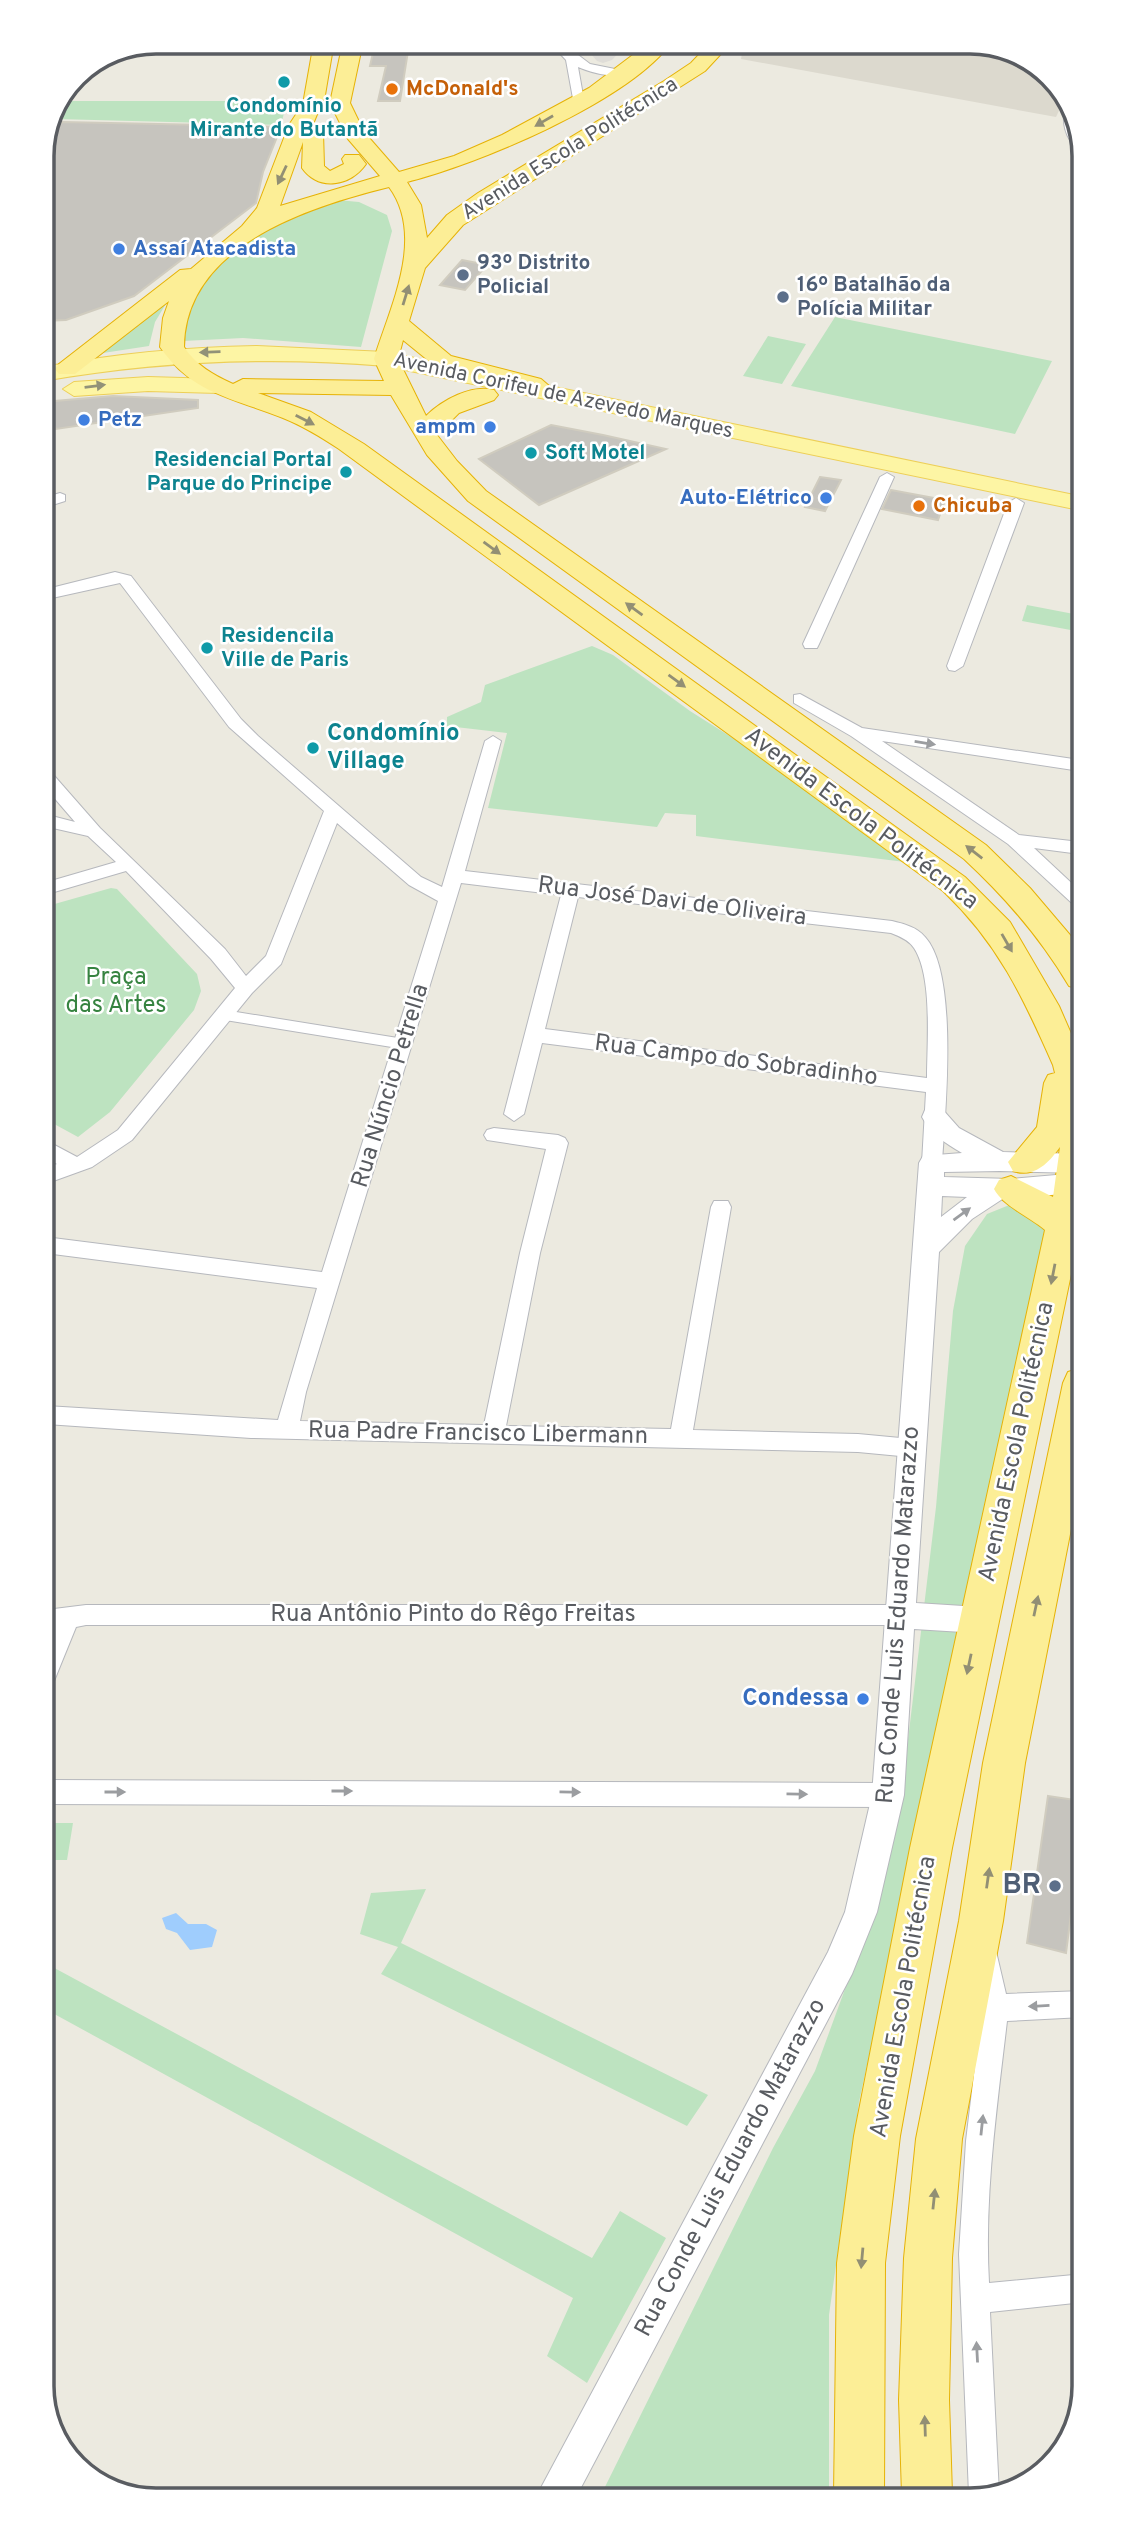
<svg xmlns="http://www.w3.org/2000/svg" width="1126" height="2542" font-family="Overpass,sans-serif">
  <style>
    .industrial { fill: #dfddd8 }
    .education { fill: #dcd9ce }
    .green { fill: #bde3c0 }
    .water { fill: #9fcdfd }
    .building { fill: #c6c4be; stroke: #d0ccbf; stroke-width: 2 }
    .lines { fill: none; stroke-linecap: round; stroke-linejoin: round }
    .pedestrian-casing { stroke: #b6b8bd; stroke-width: 2 }
    .minor-casing { stroke: #b6b8bd; stroke-width: 2 }
    .tertiary-casing { stroke: #b6b8bd; stroke-width: 2 }
    .primary-casing { stroke: #edcf58; stroke-width: 2 }
    .trunk-casing { stroke: #e6b206; stroke-width: 2 }
    .pedestrian { fill: #fff; fill-rule: evenodd }
    .minor { fill: #fff; fill-rule: evenodd }
    .tertiary { fill: #fff; fill-rule: evenodd }
    .primary { fill: #fdf5a4; fill-rule: evenodd }
    .trunk { fill: #fcee96; fill-rule: evenodd }
    .oneway { fill: #928f74 }
    .oneway2 { fill: #929278 }
    .oneway3 { fill: #9b9da0 }
    .culture-dot { fill: #0f9aa8; stroke: #fff; stroke-width: 2.5 }
    .food-dot { fill: #e8710a; stroke: #fff; stroke-width: 2.5 }
    .shop-dot { fill: #3f7fe0; stroke: #fff; stroke-width: 2.5 }
    .service-dot { fill: #5c6f8a; stroke: #fff; stroke-width: 2.5 }
    .labels { text-anchor: middle; dominant-baseline: central; stroke-width: 5; stroke-linejoin: round; paint-order: stroke }
    .far-food-label { font-size: 21px; font-weight: bold; fill: #c56008; stroke: #fff; text-anchor: start }
    .far-culture-label { font-size: 21px; font-weight: bold; fill: #0d838f; stroke: #fff; text-anchor: start }
    .far-street-label { font-size: 21px; fill: #595c61; stroke: #fff }
    .far-shop-label { font-size: 21px; font-weight: bold; fill: #366cbe; stroke: #fff; text-anchor: start }
    .far-service-label { font-size: 21px; font-weight: bold; fill: #4e5e75; stroke: #fff; text-anchor: start }
    .culture-label { font-size: 24px; font-weight: bold; fill: #0d838f; stroke: #fff; text-anchor: start }
    .street-label { font-size: 24px; fill: #595c61; stroke: #fff }
    .park-label { font-size: 24px; fill: #368340; stroke: #fff }
    .shop-label { font-size: 24px; font-weight: bold; fill: #366cbe; stroke: #fff; text-anchor: end }
    .near-service-label { font-size: 28px; font-weight: bold; fill: #4e5e75; stroke: #fff; text-anchor: end }
    .rim { fill: none; stroke: #595c61; stroke-width: 3.5 }
  </style>
  <rect width="100%" height="100%" fill="#eceae0"/>
  <path class="industrial" d="M581 42H629L612 60 603 63 597 61Z"/>
  <path class="education" d="M744 42H978L1039 65 1064 100 1056 117 741 59Z"/>
  <path class="green" d="M64 101H287L281 125 56 119Z
    M337 200 359 202 387 215 392 231 361 347 243 338 183 341 192 294 205 274 272 223Z
    M173 292 155 322 149 346 103 353Z
    M835 317 1052 361 1015 434 791 386Z
    M768 336 806 344 782 384 743 376Z
    M1027 605 1079 615 1076 631 1022 621Z
    M592 646 613 655 690 711 777 766 905 862 696 836V815L665 813 657 827 488 808 507 733 447 726V717L481 702 485 685Z
    M111 888 117 889 197 974 201 991 194 1010 110 1112 78 1137 45 1119 44 907Z
    M1024 1199 1050 1220 859 2102 829 2315V2495L600 2497 773 2148 815 2071 882 1888 904 1773 936 1507 953 1311 965 1246 987 1214Z
    M47 1823H73L67 1860H47Z
    M426 1889 401 1943 708 2095 687 2126 381 1974 398 1947 360 1934 371 1893Z
    M47 1964 592 2258 620 2211 666 2238 587 2383 547 2356 573 2298 47 2010Z"/>
  <path class="water" d="M176 1913 188 1924H206L217 1930 212 1947 190 1950 177 1933 166 1929 162 1918Z"/>
  <path class="building" d="M375 44 409 45 400 101H378L386 66H370Z
    M62 122 207 125 281 127 263 172 256 203 134 296 66 320 43 321 42 149Z
    M462 260 487 265 465 290 440 285Z
    M113 396 198 400V408L56 429 43 407V402Z
    M551 425 603 435 666 449 539 505 479 459Z
    M820 477 841 480 825 511 805 507Z
    M891 490 945 500 938 520 882 509Z
    M1048 1796 1082 1801V1829L1066 1953 1027 1943Z"/>
  <g class="lines">
    <g class="pedestrian-casing">
      <path id="pedestrian" d="M224 1010 404 1039 411 1044 404 1049 219 1019 217 1015Z"/>
    </g>
    <g class="minor-casing">
      <path id="minor" d="M549 42H561L590 64 630 72C618 80 592 73 578 67L584 101 574 104 566 60Z
        M1066 106 1076 116 1078 147C1065 140 1061 120 1066 106Z
        M887 473 894 477 819 644 817 648H805L803 644 880 477Z
        M60 493 65 495V501L43 508V498Z
        M1016 498 1024 503 963 666 955 671 949 670 947 666 1008 503Z
        M115 572 131 576 241 719 258 736 421 877 442 887 485 741 493 736 501 741 465 871 892 921C904 924 917 927 925 937 959 974 945 1113 942 1163L939 1168H925L922 1163 926 1092 542 1043 524 1114 514 1121 504 1114 561 895 461 883 306 1392 300 1421 484 1425 520 1253 546 1149 487 1140 484 1135 487 1130 494 1128 558 1135 565 1138 568 1143 540 1253 506 1426 671 1429 711 1207 714 1201H728L731 1207 693 1430 858 1434 911 1439 919 1441 922 1448 919 1455 911 1457 858 1452 251 1438 46 1424V1406L278 1420 317 1288 45 1253V1237L322 1272 438 901 409 885 337 823 281 964 252 993 132 1140 92 1167 45 1184V1168L57 1164 45 1157V1140L77 1157 118 1130 235 988 211 959 126 871 44 895V883L116 862 88 836 44 826V814L75 822 44 786V769L50 771 100 828 225 949 246 976 266 956 324 811 229 727 120 583 43 600V590ZM578 897 891 933C899 936 909 940 914 948 933 977 927 1043 927 1078L545 1029Z
        M800 694 862 728 1080 760V771L882 741 1019 835 1080 842V854L1034 848 1080 891V907L1074 905 1008 844 851 736 794 703V695Z
        M86 1605H898L906 1608 910 1615 906 1622 898 1625H86L76 1627 54 1681 46 1684V1643L51 1630H46V1610Z
        M47 1780 888 1783 897 1787 900 1795 897 1803 888 1807 47 1804Z
        M986 1943 995 1947 1006 1994 1083 1991V2017L1007 2021C997 2107 984 2196 989 2283L1084 2274V2302L990 2312 999 2494H969L959 2254 966 2141 982 2008 973 1956 977 1947Z"/>
    </g>
    <g class="tertiary-casing">
      <path id="tertiary" d="M934 1108 943 1110 959 1128 1003 1152 1081 1154V1193L1004 1198 972 1219 939 1252 916 1603 979 1607 989 1611 994 1620 989 1629 979 1633 914 1629 904 1795 877 1912 852 1974 576 2497H536L828 1952 845 1912 872 1795 885 1620 883 1615 886 1609 919 1163 923 1156 962 1153C945 1143 931 1134 922 1117L925 1110ZM1000 1171 1079 1173 1011 1179 944 1177V1172ZM942 1196 967 1197 941 1217Z"/>
    </g>
    <g class="primary-casing">
      <path id="primary" d="M257 346 386 352 1079 496V510L386 366C269 356 158 361 43 381V367C114 354 184 347 257 346Z
        M148 377 218 379 229 386 218 393 148 391 74 396 63 389 74 382Z"/>
    </g>
    <g class="trunk-casing">
      <path id="trunk" d="M314 42H334L325 95 313 124 323 132 324 166 330 171 344 164 342 159 345 155H359L366 164C351 186 319 192 302 168L303 142 280 206 380 176 348 139 330 103 343 42H363L350 103 364 132 399 172 454 156 502 135 589 88 650 42H672C628 102 478 164 407 182L421 205 427 238 447 215 478 193 664 81 691 63 711 42H732L705 71 463 225 425 268 409 321 451 356 541 379 555 391 551 396H535L525 389 435 366 403 340 398 359 426 416C442 400 472 384 494 390L498 395 494 400 459 413 437 435 457 461 486 491 986 845 1030 888 1070 935 1080 951V989L1069 986C1040 937 1006 898 964 859L468 501 427 455 391 395 258 393 311 412 364 444 965 877 1010 922 1059 1006 1080 1054 1081 1226 952 1848 900 2136 885 2263 884 2495H834L837 2263 854 2136 910 1848 1045 1230C1030 1217 1003 1206 994 1189L999 1180 1011 1176 1053 1197 1060 1147C1048 1164 1034 1178 1013 1171L1008 1162 1037 1127 1044 1083 1048 1075 1055 1073 1053 1065C1023 997 998 943 943 891L339 449C321 437 303 426 283 418 233 398 192 394 160 347L163 318 169 301 75 374H59L55 369 59 364 180 270 191 269 242 226 257 208 289 125 303 104ZM389 187C426 237 390 307 374 359L384 381 243 379 233 384C213 375 196 365 184 347 185 246 308 207 389 187Z
        M1081 1368 1082 1473 1025 1763 1003 1921 962 2139 952 2258 949 2400 952 2494 902 2495 899 2400 904 2258 916 2139 959 1921 983 1763 1063 1383 1068 1372Z"/>
    </g>
    <use href="#pedestrian" class="pedestrian"/>
    <use href="#minor" class="minor"/>
    <use href="#tertiary" class="tertiary"/>
    <use href="#primary" class="primary"/>
    <use href="#trunk" class="trunk"/>
  </g>
  <defs><path id="oneway-solid" d="M-6-.8H1V-3.2L6.5 0L1 3.2V.8H-6Z" transform="scale(1.75)"/></defs>
  <g class="oneway">
    <use href="#oneway-solid" transform="translate(544 121) rotate(150)"/>
    <use href="#oneway-solid" transform="translate(282 175) rotate(115)"/>
    <use href="#oneway-solid" transform="translate(406 295) rotate(-73)"/>
    <use href="#oneway-solid" transform="translate(305 420) rotate(27)"/>
    <use href="#oneway-solid" transform="translate(492 548) rotate(36)"/>
    <use href="#oneway-solid" transform="translate(634 609) rotate(-144)"/>
    <use href="#oneway-solid" transform="translate(677 681) rotate(36)"/>
    <use href="#oneway-solid" transform="translate(974 852) rotate(-142)"/>
    <use href="#oneway-solid" transform="translate(1007 943) rotate(60)"/>
    <use href="#oneway-solid" transform="translate(1053 1274) rotate(101)"/>
    <use href="#oneway-solid" transform="translate(1036 1606) rotate(-78)"/>
    <use href="#oneway-solid" transform="translate(969 1664) rotate(102)"/>
    <use href="#oneway-solid" transform="translate(988 1878) rotate(-82)"/>
    <use href="#oneway-solid" transform="translate(934 2199) rotate(-84)"/>
    <use href="#oneway-solid" transform="translate(862 2258) rotate(95)"/>
    <use href="#oneway-solid" transform="translate(925 2426) rotate(-92)"/>
  </g>
  <g class="oneway2">
    <use href="#oneway-solid" transform="translate(210 352) rotate(178)"/>
    <use href="#oneway-solid" transform="translate(95 386) rotate(-7)"/>
  </g>
  <g class="oneway3">
    <use href="#oneway-solid" transform="translate(925 743) rotate(9)"/>
    <use href="#oneway-solid" transform="translate(962 1214) rotate(-36)"/>
    <use href="#oneway-solid" transform="translate(342 1791)"/>
    <use href="#oneway-solid" transform="translate(115 1792)"/>
    <use href="#oneway-solid" transform="translate(570 1792) rotate(1)"/>
    <use href="#oneway-solid" transform="translate(797 1794) rotate(1)"/>
    <use href="#oneway-solid" transform="translate(1039 2006) rotate(177)"/>
    <use href="#oneway-solid" transform="translate(982 2125) rotate(-84)"/>
    <use href="#oneway-solid" transform="translate(977 2352) rotate(-93)"/>
  </g>
  <g class="culture-dot">
    <circle cx="284" cy="82" r="7"/>
    <circle cx="531" cy="453" r="7"/>
    <circle cx="346" cy="472" r="7"/>
    <circle cx="207" cy="648" r="7"/>
    <circle cx="313" cy="748" r="7"/>
  </g>
  <g class="food-dot">
    <circle cx="392" cy="89" r="7"/>
    <circle cx="919" cy="506" r="7"/>
  </g>
  <g class="shop-dot">
    <circle cx="119" cy="249" r="7"/>
    <circle cx="84" cy="420" r="7"/>
    <circle cx="490" cy="427" r="7"/>
    <circle cx="826" cy="498" r="7"/>
    <circle cx="863" cy="1699" r="7"/>
  </g>
  <g class="service-dot">
    <circle cx="463" cy="275" r="7"/>
    <circle cx="783" cy="297" r="7"/>
    <circle cx="1055" cy="1886" r="7"/>
  </g>
  <g class="labels">
    <g class="far-food-label">
      <text x="406" y="89">McDonald's</text>
      <text x="933" y="506">Chicuba</text>
    </g>
    <g class="far-culture-label">
      <text x="284" y="106" text-anchor="middle">Condomínio<tspan x="284" dy="24">Mirante do Butantã</tspan></text>
      <text x="545" y="453">Soft Motel</text>
      <text x="332" y="460" text-anchor="end">Residencial Portal<tspan x="332" dy="24">Parque do Principe</tspan></text>
      <text x="221" y="636">Residencila<tspan x="221" dy="24">Ville de Paris</tspan></text>
    </g>
    <g class="far-street-label">
      <text transform="translate(570 149) rotate(-32)">Avenida Escola Politécnica</text>
      <text transform="translate(563 396) rotate(12)">Avenida Corifeu de Azevedo Marques</text>
    </g>
    <g class="far-shop-label">
      <text x="133" y="249">Assaí Atacadista</text>
      <text x="98" y="420">Petz</text>
      <text x="476" y="427" text-anchor="end">ampm</text>
      <text x="812" y="498" text-anchor="end">Auto-Elétrico</text>
    </g>
    <g class="far-service-label">
      <text x="477" y="263">93º Distrito<tspan x="477" dy="24">Policial</tspan></text>
      <text x="797" y="285">16º Batalhão da<tspan x="797" dy="24">Polícia Militar</tspan></text>
    </g>
    <g class="culture-label">
      <text x="327" y="734">Condomínio<tspan x="327" dy="28">Village</tspan></text>
    </g>
    <g class="street-label">
      <text transform="translate(861 819) rotate(37)">Avenida Escola Politécnica</text>
      <text transform="translate(672 902) rotate(7)">Rua José Davi de Oliveira</text>
      <text transform="translate(736 1061) rotate(7)">Rua Campo do Sobradinho</text>
      <text transform="translate(391 1086) rotate(-73)">Rua Núncio Petrella</text>
      <text transform="translate(478 1434) rotate(1)">Rua Padre Francisco Libermann</text>
      <text transform="translate(1017 1442) rotate(-78)">Avenida Escola Politécnica</text>
      <text x="453" y="1615">Rua Antônio Pinto do Rêgo Freitas</text>
      <text transform="translate(899 1615) rotate(-86)">Rua Conde Luis Eduardo Matarazzo</text>
      <text transform="translate(904 1997) rotate(-80)">Avenida Escola Politécnica</text>
      <text transform="translate(731 2168) rotate(-62)">Rua Conde Luis Eduardo Matarazzo</text>
    </g>
    <g class="park-label">
      <text x="116" y="978">Praça<tspan x="116" dy="28">das Artes</tspan></text>
    </g>
    <g class="shop-label">
      <text x="849" y="1699">Condessa</text>
    </g>
    <g class="near-service-label">
      <text x="1041" y="1886">BR</text>
    </g>
  </g>
  <path d="M0 0H1126V2542H0ZM156 54H970A102 102 0 0 1 1072 156V2386A102 102 0 0 1 970 2488H156A102 102 0 0 1 54 2386V156A102 102 0 0 1 156 54Z" fill="#fff" fill-rule="evenodd"/>
  <path class="rim" d="M156 54H970A102 102 0 0 1 1072 156V2386A102 102 0 0 1 970 2488H156A102 102 0 0 1 54 2386V156A102 102 0 0 1 156 54Z"/>
</svg>
